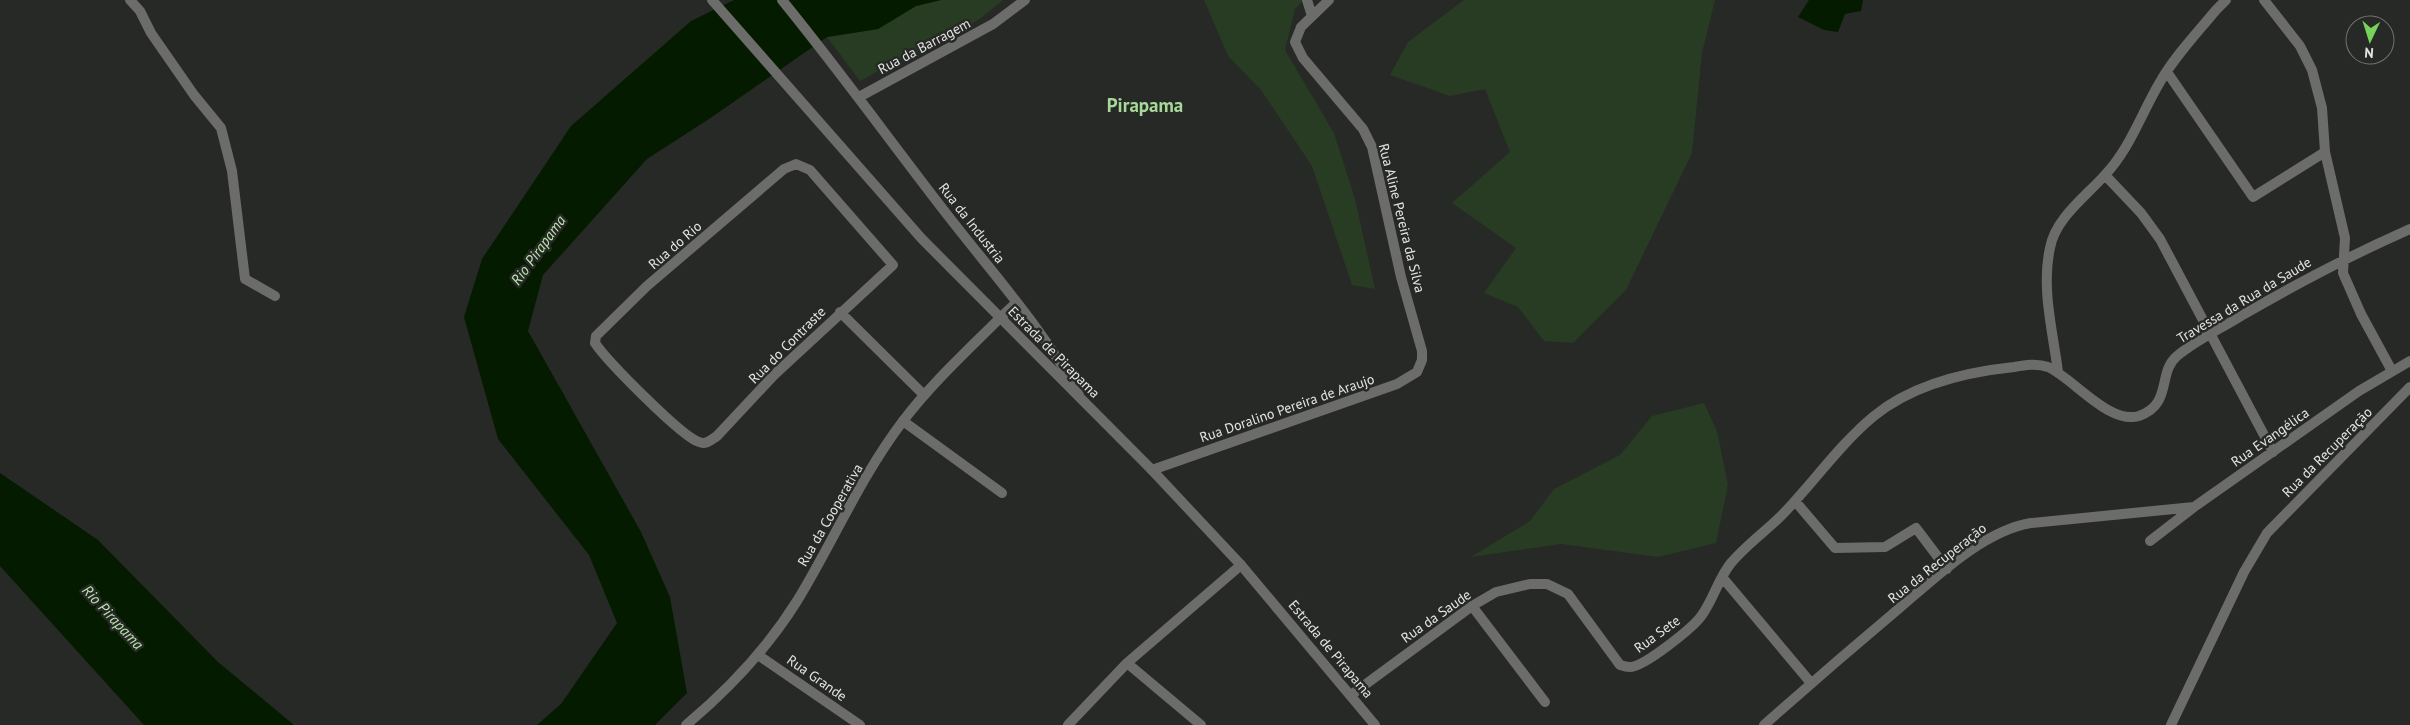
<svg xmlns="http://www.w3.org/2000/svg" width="2410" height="725" font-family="'PT Sans',sans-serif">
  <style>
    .green { fill: #283b23 }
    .water { fill: #051b00 }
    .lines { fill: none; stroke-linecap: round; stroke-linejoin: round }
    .minor { stroke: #6c6d6b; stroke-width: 10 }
    .tertiary { stroke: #6c6d6b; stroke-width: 10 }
    .labels { text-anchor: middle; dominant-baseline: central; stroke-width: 5; stroke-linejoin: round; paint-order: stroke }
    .street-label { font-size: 14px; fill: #e4e5e3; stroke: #272926 }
    .water-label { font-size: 15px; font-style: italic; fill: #b9e6ab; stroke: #272926 }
    .district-label { font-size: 19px; font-weight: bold; fill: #a8d899; stroke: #272926 }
  </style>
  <rect width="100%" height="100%" fill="#272926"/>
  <path class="green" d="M941 0H1003L981 18 932 47 891 64 860 81 827 37 878 29 916 6Z
    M1204 0H1304L1295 9 1285 50 1334 133 1355 199 1375 289 1352 285 1312 166 1261 90 1228 56Z
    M1464 0H1715L1702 53 1692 153 1626 290 1573 343 1544 341 1518 307 1484 293 1516 248 1452 203 1510 152 1485 89 1450 96 1390 75 1408 42Z
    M1704 403 1717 431 1728 485 1716 543 1658 557 1561 544 1471 557 1530 521 1554 489 1620 455 1652 416Z"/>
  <path class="water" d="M734 0H941L916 6 878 29 827 37 712 117 647 159 543 275 528 331 641 532 670 597 687 693 655 725H537L561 704 617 623 589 555 498 439 464 317 482 259 571 126 691 21Z
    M1809 0H1863L1861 11 1845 14 1838 32 1824 30 1798 17Z
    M0 473 98 540 218 662 294 725H144L0 566Z"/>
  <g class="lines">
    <path class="minor" d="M130 0 140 11 151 33 194 95 221 128 232 171 245 279 275 296
      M782 0C840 71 893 145 949 217 994 275 1044 330 1079 395
      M1307 0 1312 16
      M2264 0 2300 46 2312 70 2322 108 2325 152 2345 238 2343 273 2361 314 2392 371
      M2167 72 2253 197 2325 152
      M859 97 993 24 1025 0
      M796 164 810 170 893 265 774 375 717 436C711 440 706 445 699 442 682 437 607 361 595 343L596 336 647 286 784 169Z
      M2105 175 2141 213 2160 239 2273 452
      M840 312 924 395
      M1000 318 1016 303
      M2058 372C2053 332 2041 288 2050 248 2055 219 2085 197 2104 176 2130 149 2141 114 2160 82 2175 56 2197 33 2216 10L2226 0
      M903 421 1002 493
      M1152 470 1397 384 1417 372 1422 360V351L1401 277 1372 147 1363 129 1303 58 1295 42 1301 27 1329 0
      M1795 501 1835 548 1885 547 1916 528 1947 569
      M2150 541 2194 507 2359 391 2410 361
      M1722 577 1811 683
      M1472 606 1545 702
      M758 655 860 725
      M1127 663 1201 725
      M1351 695 1472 606 1496 592 1530 584H1547L1568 594 1620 665C1623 666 1627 667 1630 667 1644 667 1694 627 1702 615 1714 598 1718 579 1731 563 1746 545 1766 531 1782 515 1813 483 1840 444 1874 416 1913 384 1966 372 2014 367 2025 365 2037 363 2048 367 2073 378 2109 425 2139 416 2173 404 2157 373 2177 356 2196 340 2220 329 2241 316 2296 284 2351 255 2410 229
      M1068 725 1127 663 1241 565
      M1764 725C1808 686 1852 648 1896 611 1934 579 1982 531 2031 523L2194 507
      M2171 725 2244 572 2267 533 2410 387"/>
    <path class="tertiary" d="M712 0 922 239 1152 470 1241 565 1375 725
      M686 725C729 689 767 649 797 601 833 542 861 476 903 421 932 383 967 351 1000 318"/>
  </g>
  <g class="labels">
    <g class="street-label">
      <text transform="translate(924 46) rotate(-28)">Rua da Barragem</text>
      <text transform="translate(1402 218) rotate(76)">Rua Aline Pereira da Silva</text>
      <text transform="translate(972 223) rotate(52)">Rua da Industria</text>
      <text transform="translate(675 245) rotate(-41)">Rua do Rio</text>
      <text transform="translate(2244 300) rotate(-31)">Travessa da Rua da Saude</text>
      <text transform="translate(787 345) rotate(-45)">Rua do Contraste</text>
      <text transform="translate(1054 352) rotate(45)">Estrada de Pirapama</text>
      <text transform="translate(1287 408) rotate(-19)">Rua Doralino Pereira de Araujo</text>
      <text transform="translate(2270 437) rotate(-35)">Rua Evangélica</text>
      <text transform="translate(2327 452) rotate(-45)">Rua da Recuperação</text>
      <text transform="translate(830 515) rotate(-60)">Rua da Cooperativa</text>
      <text transform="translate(1937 563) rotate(-38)">Rua da Recuperação</text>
      <text transform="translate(1436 616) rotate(-35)">Rua da Saude</text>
      <text transform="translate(1657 634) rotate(-36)">Rua Sete</text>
      <text transform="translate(1331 649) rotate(50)">Estrada de Pirapama</text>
      <text transform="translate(817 678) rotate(35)">Rua Grande</text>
    </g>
    <g class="water-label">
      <text transform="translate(538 250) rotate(-54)">Rio Pirapama</text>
      <text transform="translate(113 617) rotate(47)">Rio Pirapama</text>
    </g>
    <g class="district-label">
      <text x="1145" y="105">Pirapama</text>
    </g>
  </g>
  <g transform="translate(2370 40) rotate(184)"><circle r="24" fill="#272926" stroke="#737472"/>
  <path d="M0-4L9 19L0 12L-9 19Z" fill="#77d259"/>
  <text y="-8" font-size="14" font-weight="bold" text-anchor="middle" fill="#e4e5e3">N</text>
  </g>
</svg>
